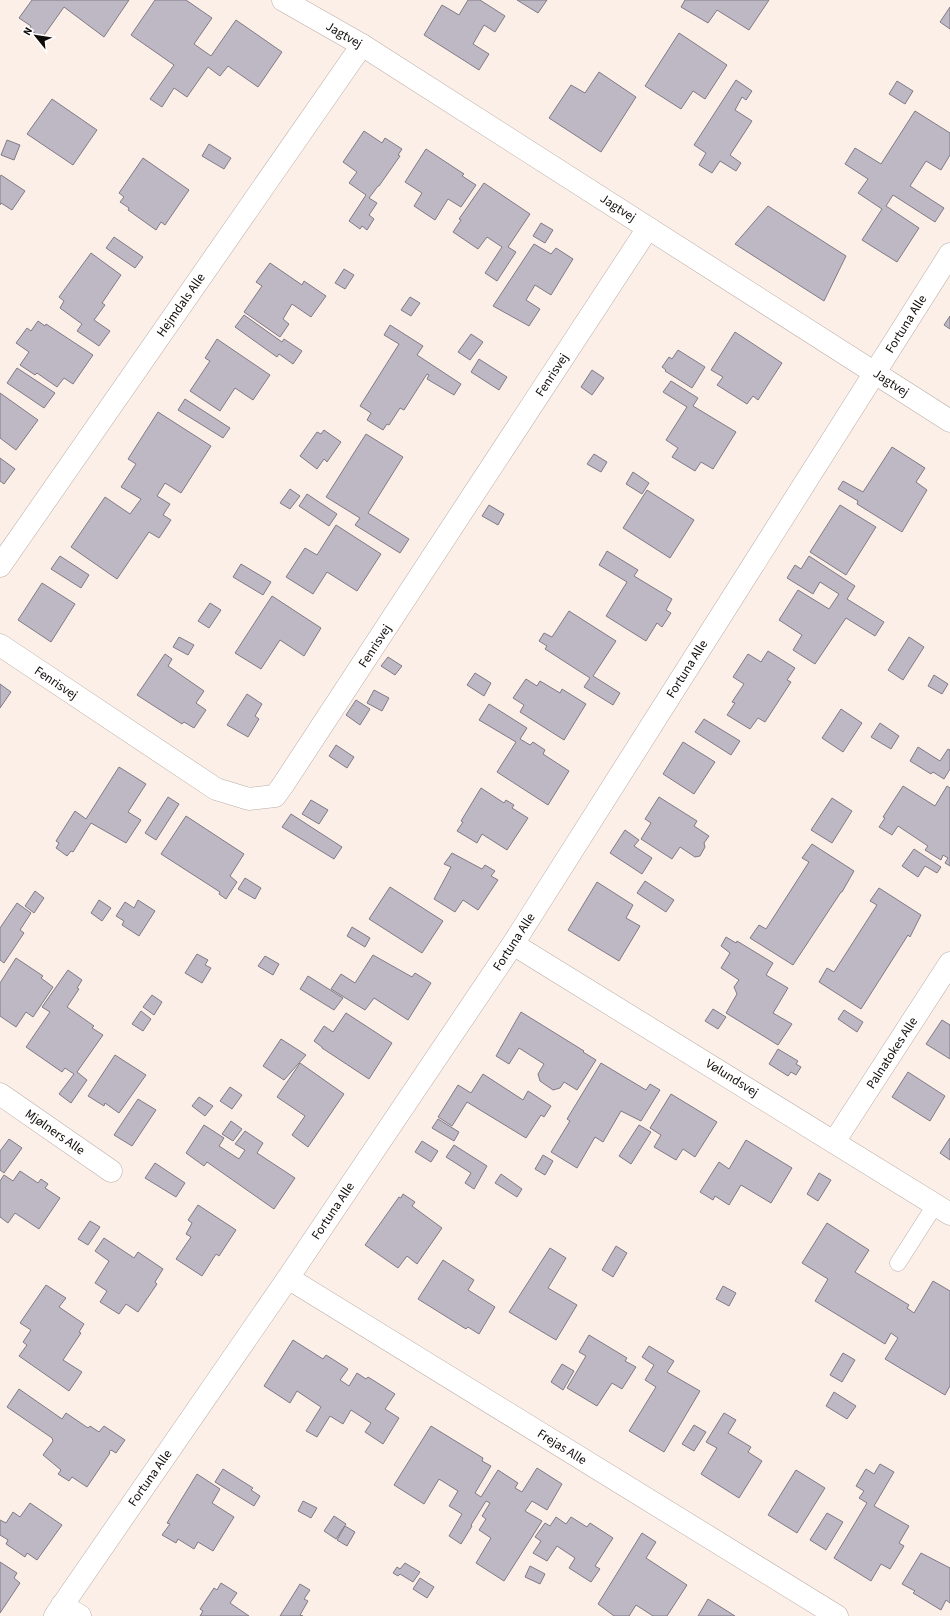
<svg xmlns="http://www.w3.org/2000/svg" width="950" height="1616" font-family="'Source Sans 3',sans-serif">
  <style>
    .building { fill: #bdb8c4; stroke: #807b86 }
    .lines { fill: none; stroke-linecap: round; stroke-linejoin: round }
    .service-casing { stroke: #baada7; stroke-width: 17 }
    .minor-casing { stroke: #baada7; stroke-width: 23 }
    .tertiary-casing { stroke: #baada7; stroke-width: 23 }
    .service { stroke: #fff; stroke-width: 16 }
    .minor { stroke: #fff; stroke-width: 22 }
    .tertiary { stroke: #fff; stroke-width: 22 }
    .labels { text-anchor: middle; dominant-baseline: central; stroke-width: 3.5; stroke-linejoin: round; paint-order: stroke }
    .street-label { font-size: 13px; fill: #0f0b09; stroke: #fff }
  </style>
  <rect width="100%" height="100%" fill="#fcefe8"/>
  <path class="building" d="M32 0H129L104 37 64 7 42 38 29 29 31 26 19 18Z
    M155 0H186L212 18 194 44 211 56 236 20 282 52 258 87 228 66 220 76 208 67 187 97 174 88 162 107 150 99 174 65 131 35Z
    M468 0H480L505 16 495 32 484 25 473 44 489 54 479 70 424 35 442 5 459 15Z
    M517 0H547L538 13Z
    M685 0H769L749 30 717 10 708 23 681 7Z
    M950 7V29L940 22Z
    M679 33 727 65 705 99 693 91 681 109 645 86Z
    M599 72 636 97 601 152 549 118 571 85 585 93Z
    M736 80 752 91 746 100 742 97 735 110 752 121 730 155 741 163 736 171 720 161 712 173 699 165 706 153 694 145Z
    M897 81 913 91 905 104 889 94Z
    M52 99 97 130 73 165 27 134Z
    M915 111 950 133V155L941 170 926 161 910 186 944 208 935 222 893 195 886 206 919 228 897 262 862 240 882 209 858 193 868 179 845 164 855 148 881 164Z
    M364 131 382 143 385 138 402 149 398 155 400 156 379 186H378L369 198 377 203 369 215 374 219 367 230 362 226 360 229 349 221 366 195 349 183 357 172 343 162Z
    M7 140 20 145 14 160 1 155Z
    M209 144 231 158 224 169 202 156Z
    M426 149 464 174 462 176 476 185 461 207 448 199 435 220 414 206 422 193 405 182Z
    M143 158 189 190 165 225 161 222 156 230 128 210 129 208 120 202 124 197 119 193Z
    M1 175 25 191 12 210 1 203 0 205V177Z
    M484 183 530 214 508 247 516 252 497 281 485 273 502 247 487 237 478 249 453 232 461 220 459 219Z
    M768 206 846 256 824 301 735 244Z
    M541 223 553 230 545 243 533 236Z
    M114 237 143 257 135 268 106 248Z
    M534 244 551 254 556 248 573 259 551 295 535 285 526 300 540 309 529 326 493 306Z
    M91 253 121 275 102 303 105 305 94 320 110 331 99 346 77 331 82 324 60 308 64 301 59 297Z
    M270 263 302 285 304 281 326 296 311 317 292 304 283 319 289 324 280 337 244 312 262 286 256 282Z
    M344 269 354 275 345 289 335 283Z
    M410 297 420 303 411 316 401 310Z
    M244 315 282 342 284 339 302 351 293 364 279 354 277 357 235 327Z
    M950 316V329L944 325Z
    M38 321 45 326 46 324 93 355 73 384 64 378 57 387 37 373 35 375 20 365 29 352 16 343 27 328 31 331Z
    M390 325 423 346 417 355 461 384 454 395 427 379 429 375 427 374 404 410 400 408 389 425 387 424 383 430 367 420 371 413 360 406 399 344 384 335Z
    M735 332 782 363 758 400 753 396 747 404 717 385 723 377 711 370Z
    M471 334 483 342 470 360 458 352Z
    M217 339 270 375 253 400 235 388 220 411 190 391 210 361 205 358Z
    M678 350 705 367 692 388 665 371 666 370 662 367 669 357 672 359Z
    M479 359 507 377 499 390 471 372Z
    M17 368 55 393 44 408 7 383Z
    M592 370 604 378 592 395 581 387Z
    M671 381 698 398 693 406 736 432 713 469 701 462 695 471 672 457 678 448 666 440 687 407 663 392Z
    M0 393 38 420 16 450 0 438Z
    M185 399 230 428 223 438 178 410Z
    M158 412 211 446 181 493 165 483 157 496 170 504 163 515 171 520 159 538 149 532 117 579 71 547 105 497 130 514 141 499 121 487 136 464 128 459Z
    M324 430 341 442 327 462 324 459 317 469 300 456 317 432 321 434Z
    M366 434 403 457 368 513 409 539 400 553 355 525 360 518 326 497Z
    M892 447 925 468 916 482 927 490 902 532 857 504 858 501 838 489 843 481 863 492Z
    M594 454 607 462 601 472 587 464Z
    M0 458 15 469 4 484 0 481Z
    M633 472 649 483 642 494 626 484Z
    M290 489 300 496 290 509 280 503Z
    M647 490 694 520 670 558 623 528Z
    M307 494 337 514 329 526 299 506Z
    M489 505 504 514 498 525 482 516Z
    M840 505 876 527 846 575 810 552Z
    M336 525 381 554 357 591 327 572 313 594 286 577 305 548 317 555Z
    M607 551 638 570 634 576 672 599 666 610 671 613 662 627 657 623 646 641 606 616 627 582 599 565Z
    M60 556 89 575 81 588 51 569Z
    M809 556 855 586 847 599 884 622 875 636 846 618 815 664 793 650 802 635 779 620 798 590 829 609 839 594 820 582 813 594 787 578 795 565 801 569Z
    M241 564 271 582 263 595 233 577Z
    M42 583 75 604 51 642 18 620Z
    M272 596 321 628 304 656 280 640 261 669 235 653Z
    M210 603 221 610 209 628 198 621Z
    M569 611 616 641 593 676 620 693 613 705 584 687 590 678 545 649 547 646 539 641 544 633 552 637Z
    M179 637 194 645 188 655 173 647Z
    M909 637 924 647 903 680 888 670Z
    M768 651 795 668 787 680 791 682 765 722 758 718 750 729 727 715 735 703 732 702 744 684 733 677 748 654 761 662Z
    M165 654 172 659 168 666 204 691 196 703 206 710 194 728 184 722 182 724 137 695Z
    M388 657 402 666 395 675 381 666Z
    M475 673 491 683 484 696 467 685Z
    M934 675 948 684 942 694 928 686Z
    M526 679 537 686 540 681 560 693 562 689 586 704 564 740 520 712 524 705 513 698Z
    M0 684 11 692 0 708Z
    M374 690 389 698 382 711 367 703Z
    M247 694 262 704 255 716 259 719 248 737 227 725Z
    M356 700 370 709 360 725 346 715Z
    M489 704 527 728 520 739 530 745 533 742 545 750 543 754 569 771 548 805 497 772 516 742 479 720Z
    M841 709 862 723 843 752 822 738Z
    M704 719 740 741 731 755 695 732Z
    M880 723 899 736 891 749 871 737Z
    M683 742 715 762 694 794 663 774Z
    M336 745 354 757 347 768 329 756Z
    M918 747 940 761 948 749 950 750V769L944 779 933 772 931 774 910 761Z
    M119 767 146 784 128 812 141 820 126 843 91 823 73 852 71 851 67 856 56 848 59 843 56 841 75 811 86 819Z
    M903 786 935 806 947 786 950 788V866L945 863 948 858 943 855 941 860 925 850 928 846 898 826 892 835 879 827 885 818 883 817Z
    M481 788 504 803 506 800 514 805 512 808 528 818 507 850 482 834 477 843 457 831 463 822 461 821Z
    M168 797 179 804 156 840 145 833Z
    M659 797 697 821 694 826 709 836 704 843 705 847 700 856 695 857 680 847 672 859 641 839 651 823 645 819Z
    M832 798 852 811 832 843 811 830Z
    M311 800 328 810 319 824 302 814Z
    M291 814 342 847 334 859 282 827Z
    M186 816 244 854 230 876 237 882 226 899 219 894 220 892 161 854Z
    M625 830 639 840 634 846 652 858 642 874 610 853Z
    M812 844 854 871 842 892H841L793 965 750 938 759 925 766 929 809 862 802 858Z
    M914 849 941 867 937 873 925 866 918 877 902 866Z
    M452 853 482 869 485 865 495 871 491 876 498 880 478 910 463 900 455 912 434 899 451 867 444 864Z
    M245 878 261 888 255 899 238 889Z
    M645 881 674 900 666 912 637 893Z
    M597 882 633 905 626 918 640 926 619 961 568 930Z
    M390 887 443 921 422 953 369 919Z
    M879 888 921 915 910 937 908 935 861 1009 819 982 827 968 834 972 877 905 870 901Z
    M35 891 44 898 34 913 25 906Z
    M99 900 111 908 102 921 91 913Z
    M138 900 155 911 139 936 122 925 124 921 116 916 125 902 134 908Z
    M17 903 31 913 20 930 24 933 4 963 0 960V928Z
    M352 927 370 938 365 947 347 936Z
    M726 937 736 943 737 941 773 963 766 975 788 988 773 1013 792 1024 778 1045 726 1013 737 994 734 987 739 980 721 968 730 953 721 946Z
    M197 954 208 960 205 965 211 968 202 983 185 973Z
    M373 955 412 977 415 973 431 983 408 1020 374 998 365 1010 331 989 341 974 355 983Z
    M265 956 279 964 273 975 258 966Z
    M16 958 43 976 41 978 53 987 33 1017 26 1012 16 1027 0 1016V983Z
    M68 970 82 980 77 988 79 989 67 1007 94 1026 92 1028 103 1035 77 1072 87 1080 71 1103 59 1094 74 1074 65 1068 62 1072 26 1047 50 1012 42 1007Z
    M308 976 343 998 334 1010 300 989Z
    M152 995 162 1002 154 1015 143 1007Z
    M713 1009 726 1017 718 1029 705 1021Z
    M844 1010 863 1022 857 1032 838 1019Z
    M141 1011 151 1019 143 1031 132 1024Z
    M521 1012 584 1051 583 1052 596 1060 577 1090 564 1082 560 1088 553 1090 540 1081 538 1074 544 1064 519 1048 509 1064 496 1056Z
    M346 1013 392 1043 369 1079 322 1048V1047L314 1041 324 1026 333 1032Z
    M942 1020 950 1025V1059L926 1044Z
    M281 1039 306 1055 284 1080 263 1066Z
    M778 1049 798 1061 796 1064 801 1067 796 1075 791 1072 788 1076 769 1064Z
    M115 1055 146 1075 119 1113 105 1103 104 1106 88 1096Z
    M300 1063 344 1094 308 1147 292 1135 305 1116 277 1097Z
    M601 1063 646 1090 650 1084 660 1090 641 1121 621 1111 603 1142 595 1137 577 1168 551 1152 570 1121 567 1119Z
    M908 1072 945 1096 930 1121 892 1097Z
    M483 1074 523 1100 528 1091 551 1106 544 1117 541 1115 526 1138 467 1102 452 1126 438 1117 458 1085 471 1093Z
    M230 1087 242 1095 232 1109 220 1101Z
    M671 1094 717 1122 695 1157 683 1149 676 1160 654 1147 661 1135 650 1128Z
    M199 1097 213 1106 205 1116 192 1106Z
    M138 1099 156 1110 132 1146 114 1135Z
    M438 1119 459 1132 454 1141 432 1128Z
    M231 1121 242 1129 233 1141 222 1134Z
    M204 1125 224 1138 219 1146 239 1159 245 1150 235 1144 245 1131 263 1143 257 1153 295 1178 274 1209 207 1162 204 1166 186 1153Z
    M639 1125 651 1132 631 1164 619 1156Z
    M950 1138V1160L940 1153Z
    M9 1139 22 1148 4 1173 0 1170V1151Z
    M746 1140 792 1168 771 1203 741 1185 729 1205 715 1196 713 1200 700 1192 719 1162 729 1169Z
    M422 1141 438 1151 431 1162 415 1152Z
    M454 1145 487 1166 474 1189 465 1183 471 1173 446 1157Z
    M543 1155 553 1161 545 1175 535 1169Z
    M155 1163 185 1183 176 1197 145 1178Z
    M20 1171 38 1183 41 1179 48 1184 45 1188 60 1198 39 1229 15 1213 8 1223 0 1217V1181L4 1175 13 1181Z
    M819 1173 831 1180 818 1201 807 1194Z
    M501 1174 522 1189 517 1197 495 1183Z
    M403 1194 415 1202 412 1206 442 1228 417 1264 407 1256 398 1268 365 1245 399 1197 401 1198Z
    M198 1205 236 1230 219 1256 216 1254 202 1276 176 1259 191 1237 186 1234 192 1223 188 1220Z
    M90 1221 100 1227 88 1245 78 1239Z
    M827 1223 869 1250 855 1272 909 1305 907 1308 914 1313 933 1281 950 1291V1386L945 1395 885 1359 898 1338 891 1333 885 1344 815 1301 828 1279 802 1263Z
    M104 1238 134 1258 138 1252 163 1269 155 1282 157 1284 138 1312 126 1304 119 1314 100 1302 107 1291 95 1283 109 1261 95 1251Z
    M616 1246 627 1253 613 1277 602 1270Z
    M550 1248 566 1258 548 1288 577 1305 556 1340 509 1312Z
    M443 1260 474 1280 468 1290 495 1307 479 1334 468 1327 466 1329 418 1299Z
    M46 1285 66 1298 59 1307 84 1324 79 1332 81 1333 63 1360 82 1372 69 1391 19 1356 27 1345 23 1342 31 1330 20 1323Z
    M723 1286 736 1293 729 1306 716 1299Z
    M589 1335 627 1358 625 1361 636 1367 622 1389 612 1383 597 1406 567 1388 586 1356 579 1352Z
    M293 1340 323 1359 326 1355 348 1369 340 1380 349 1386 357 1373 366 1379 368 1377 395 1394 385 1409 399 1418 383 1444 365 1432 371 1423 351 1410 343 1424 330 1416 317 1437 306 1431 321 1407 297 1391 290 1403 264 1386Z
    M649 1346 674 1361 667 1372 700 1391 664 1452 629 1431 656 1387 645 1380 654 1365 642 1357Z
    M843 1353 855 1360 842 1382 830 1375Z
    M562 1364 574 1371 563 1390 551 1382Z
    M19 1389 62 1419 66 1413 88 1428 90 1426 99 1432 104 1426 125 1440 116 1453 111 1450 109 1452 110 1453 87 1487 72 1477 69 1481 58 1474 61 1470 43 1455 53 1441 52 1438 7 1407Z
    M834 1392 856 1406 847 1419 826 1406Z
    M724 1413 736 1420 728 1433 751 1447 748 1452 762 1461 739 1498 701 1474 717 1448 706 1442Z
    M694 1425 706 1432 694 1451 682 1444Z
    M431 1426 483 1458 482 1461 491 1466 475 1493 481 1497 498 1470 518 1483 515 1488 522 1492 537 1468 562 1484 547 1510 532 1501 525 1511 542 1521 504 1581 476 1563 491 1538 479 1530 486 1519 482 1516 490 1503 486 1501 471 1525 472 1526 461 1544 449 1536 462 1514 449 1506 458 1491 439 1479 424 1504 394 1485Z
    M880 1464 894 1472 874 1506 909 1526 899 1543 904 1546 890 1569 881 1564 871 1581 834 1558 867 1503 859 1498 864 1491 856 1486 866 1469 874 1474Z
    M223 1469 253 1488 251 1490 260 1496 254 1506 215 1482Z
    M796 1470 825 1488 797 1533 768 1515Z
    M197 1474 220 1489 212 1503 234 1517 213 1551 198 1542 194 1549 178 1539 176 1543 162 1535 170 1524 167 1523Z
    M303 1501 317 1508 311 1518 298 1511Z
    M30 1503 62 1525 37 1560 27 1553 25 1557 6 1544 8 1540 0 1535V1520L6 1523 13 1512 20 1517Z
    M827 1513 843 1522 826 1550 810 1540Z
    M334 1516 346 1524 336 1539 324 1531Z
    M556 1517 566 1524 571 1517 587 1527 590 1523 613 1538 595 1566 600 1569 591 1582 569 1568 575 1558 557 1546 547 1561 533 1553 541 1541 535 1537 545 1523 550 1526Z
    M345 1526 355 1532 347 1546 337 1540Z
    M642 1533 656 1542 646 1558 687 1585 667 1616H653L636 1605 629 1616H614L598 1604Z
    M921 1553 950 1568V1603L946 1600 941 1610 913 1593 915 1591 902 1584Z
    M0 1562 17 1573 14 1578 20 1583 0 1613Z
    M405 1563 420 1572 413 1582 400 1574 398 1576 393 1573 397 1567 400 1569Z
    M530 1566 545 1574 540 1584 525 1577Z
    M420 1578 434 1587 427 1598 413 1589Z
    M221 1583 237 1593 230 1603 249 1616H200L203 1611 200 1609 214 1588 217 1590Z
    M300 1584 310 1590 304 1599 308 1601 300 1615 303 1616H280Z
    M708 1599 735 1616H698Z"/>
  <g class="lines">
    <g class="service-casing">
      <path id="service" d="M898 1263 935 1205"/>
    </g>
    <g class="minor-casing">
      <path id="minor" d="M0 566 362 45
        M0 645 216 789 249 799 275 796 283 785 648 228
        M513 944 950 1214
        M0 1094 111 1171
        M834 1142 950 963
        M288 1278 837 1616
        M62 1605 80 1616
        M55 1616 288 1278 513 944 950 254"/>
    </g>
    <g class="tertiary-casing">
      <path id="tertiary" d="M283 0 362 45 950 421"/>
    </g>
    <use href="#service" class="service"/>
    <use href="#minor" class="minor"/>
    <use href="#tertiary" class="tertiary"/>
  </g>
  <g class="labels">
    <g class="street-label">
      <text transform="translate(344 35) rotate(30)">Jagtvej</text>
      <text transform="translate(618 208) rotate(33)">Jagtvej</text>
      <text transform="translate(181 305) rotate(-55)">Hejmdals Alle</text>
      <text transform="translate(906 324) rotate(-58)">Fortuna Alle</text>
      <text transform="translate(552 375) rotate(-57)">Fenrisvej</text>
      <text transform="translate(891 383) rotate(33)">Jagtvej</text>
      <text transform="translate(375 646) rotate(-57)">Fenrisvej</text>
      <text transform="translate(687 669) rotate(-58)">Fortuna Alle</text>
      <text transform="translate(56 683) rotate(34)">Fenrisvej</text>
      <text transform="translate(514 942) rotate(-57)">Fortuna Alle</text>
      <text transform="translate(892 1053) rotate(-57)">Palnatokes Alle</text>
      <text transform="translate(732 1078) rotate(32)">Vølundsvej</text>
      <text transform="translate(55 1132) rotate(35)">Mjølners Alle</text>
      <text transform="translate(333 1211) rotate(-56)">Fortuna Alle</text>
      <text transform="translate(562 1447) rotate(32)">Frejas Alle</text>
      <text transform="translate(150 1478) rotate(-55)">Fortuna Alle</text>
    </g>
  </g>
  <g transform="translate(36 36) rotate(300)" stroke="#ffffff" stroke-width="3" paint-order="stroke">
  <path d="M0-3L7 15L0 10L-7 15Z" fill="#0f0b09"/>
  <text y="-6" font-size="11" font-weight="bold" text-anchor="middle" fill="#0f0b09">N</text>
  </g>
</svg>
